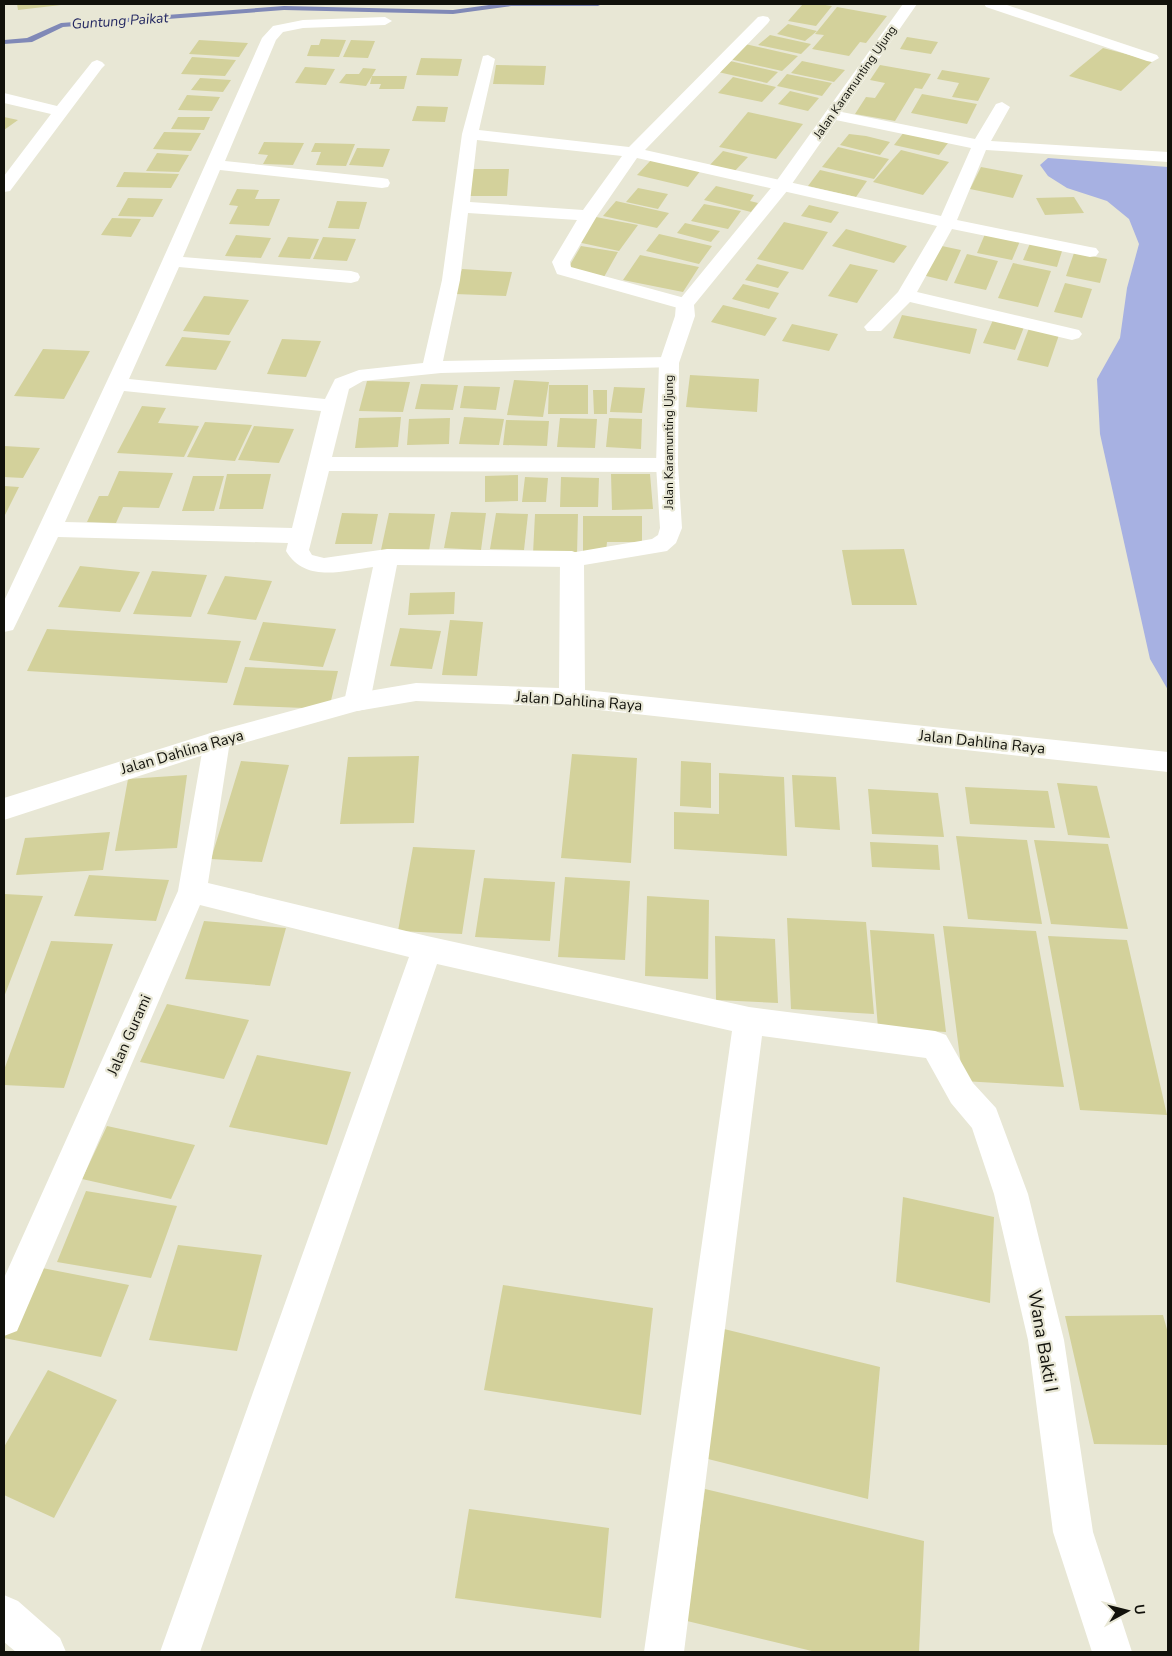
<svg xmlns="http://www.w3.org/2000/svg" width="1172" height="1656" font-family="'Nunito Sans',sans-serif">
  <style>
    .forest { fill: #a7b1e2 }
    .lines { fill: none; stroke-linecap: round; stroke-linejoin: round }
    .stream { fill: #8089b7; fill-rule: evenodd }
    .building { fill: #d3d19b }
    .street { fill: #fff; fill-rule: evenodd }
    .secondary { fill: #fff; fill-rule: evenodd }
    .labels { text-anchor: middle; dominant-baseline: central; stroke-width: 4.5; stroke-linejoin: round; paint-order: stroke }
    .far-street-label { font-size: 12px; fill: #11110b; stroke: #e8e7d5 }
    .far-water-label { font-size: 14px; font-style: italic; fill: #242862; stroke: #e8e7d5 }
    .street-label { font-size: 15px; fill: #11110b; stroke: #e8e7d5 }
    .near-street-label { font-size: 18px; fill: #11110b; stroke: #e8e7d5 }
  </style>
  <rect width="100%" height="100%" fill="#e8e7d5"/>
  <path class="forest" d="M1048 158 1168 167V690L1150 659 1100 434 1097 379 1120 338 1127 288 1139 244 1129 219 1107 201 1067 188 1048 176 1040 165Z"/>
  <g class="lines">
    <path class="stream" d="M496 4H602L598 6H511L453 14 284 10 63 27 32 42 4 44V40L27 38 61 23 284 6 453 10Z"/>
  </g>
  <path class="building" d="M17 4H61V5L18 10Z
    M803 4H819L832 6 816 26 788 21Z
    M837 7 887 16 866 43 860 42 849 56 812 49 824 35 815 34Z
    M788 24 817 31 805 41 777 34Z
    M770 35 811 44 801 54 758 45Z
    M907 37 938 42 931 54 900 49Z
    M321 39 346 40 339 57 307 56 311 45H319Z
    M199 40 248 43 239 57 189 54Z
    M351 40 375 41 368 58 343 57Z
    M745 44 798 56 782 71 729 59Z
    M1103 48 1153 61 1121 91 1069 76Z
    M192 57 236 60 225 76 181 74Z
    M421 58 462 59 458 76 416 75Z
    M730 61 778 72 767 83 718 72Z
    M802 61 845 70 834 82 791 73Z
    M496 65 546 66 544 85 493 84Z
    M880 65 931 74 922 89 915 88 895 121 855 114 866 97 875 98 885 83 870 80Z
    M305 67 335 69 326 85 295 83Z
    M363 68 376 69 372 76H407L404 89H379L381 84H370L372 76 366 86 339 83 346 74H359Z
    M942 70 990 78 978 101 952 97 959 83 937 79Z
    M787 74 832 83 822 96 777 86Z
    M733 77 776 87 762 102 718 93Z
    M200 78 231 80 223 92 191 90Z
    M790 91 819 98 808 111 778 104Z
    M922 94 977 104 967 124 911 113Z
    M187 95 220 97 212 111 178 110Z
    M417 106 448 107 445 122 412 121Z
    M748 112 803 124 776 159 719 147Z
    M4 117 18 120 4 130Z
    M178 117H210L204 130 171 129Z
    M164 132 201 133 191 151 153 149Z
    M904 132 948 143 939 155 894 145Z
    M849 134 866 136 890 142 880 155 840 145Z
    M264 142 304 143 293 165 263 164 268 155 258 154Z
    M315 143 355 144 346 166 316 165 321 152H311Z
    M838 147 889 159 874 179 822 167Z
    M357 148 390 149 383 167 349 165Z
    M901 150 949 162 923 195 873 182Z
    M723 151 748 157 733 173 708 167Z
    M157 153 189 155 179 172 146 171Z
    M652 159 701 170 688 187 637 175Z
    M981 167 1023 175 1013 198 970 189Z
    M473 169H509L507 196H470Z
    M820 170 867 181 856 197 808 186Z
    M124 172 179 174 171 188 116 187Z
    M716 186 754 195 750 201 758 203 751 212 704 200Z
    M638 188 668 194 658 209 626 202Z
    M237 189 259 190 255 199H280L269 226 229 224 238 206 229 205Z
    M1074 197 1084 213 1045 215 1036 198Z
    M128 198 163 199 153 217 118 216Z
    M337 201 367 202 359 229 328 228Z
    M616 201 669 213 657 228 603 216Z
    M704 204 741 211 728 229 691 221Z
    M809 205 839 212 831 223 801 216Z
    M596 217 638 225 619 251 577 242Z
    M112 218 141 219 131 237 101 235Z
    M784 222 828 232 803 270 757 259Z
    M685 223 720 231 711 242 677 233Z
    M846 229 907 246 894 263 832 246Z
    M659 234 712 246 699 264 646 251Z
    M985 234 1020 241 1012 260 977 253Z
    M236 235 271 238 261 258 225 256Z
    M288 237 319 239 310 259 278 257Z
    M323 237 356 239 347 261 313 259Z
    M1031 241 1063 248 1057 267 1023 260Z
    M937 245 961 250 947 281 922 275Z
    M581 246 618 252 604 277 567 270Z
    M1074 253 1107 259 1100 283 1066 276Z
    M967 254 998 261 986 290 954 283Z
    M640 255 699 267 683 292 623 280Z
    M1013 263 1051 271 1038 307 998 298Z
    M757 264 789 272 778 288 745 280Z
    M850 264 878 270 857 303 828 296Z
    M462 269 512 272 506 296 455 294Z
    M1065 283 1092 289 1082 318 1054 312Z
    M743 284 779 293 769 309 732 299Z
    M204 296 249 300 229 335 183 331Z
    M723 305 777 318 765 336 711 322Z
    M902 315 977 329 970 354 893 338Z
    M993 320 1024 327 1015 350 983 343Z
    M792 324 838 334 829 351 782 341Z
    M1029 328 1059 335 1048 367 1017 360Z
    M182 337 231 341 216 370 165 366Z
    M282 339 321 341 306 377 267 374Z
    M43 349 90 351 64 399 14 396Z
    M690 375 759 379 757 412 686 407Z
    M514 380 549 382 543 417 507 415Z
    M367 381 410 382 403 412 359 411Z
    M421 384 458 385 453 410 415 409Z
    M549 385H588V414H548Z
    M464 386 500 387 496 410 460 408Z
    M614 387 645 388 642 413 610 412Z
    M593 390H607V414H594Z
    M142 406 166 408 158 423 199 426 184 457 117 453Z
    M401 417 398 447 355 448 359 418Z
    M464 417 504 419 499 445 459 444Z
    M450 418 449 444 407 445 409 419Z
    M560 418 597 419 595 448 557 447Z
    M609 418 642 419 641 449 606 447Z
    M506 420 549 421 547 446 503 445Z
    M205 422 252 425 235 461 187 457Z
    M254 426 294 429 279 463 238 460Z
    M4 446 40 448 23 478 4 477Z
    M119 471 173 473 159 508 123 507 116 523 87 522 99 496H108Z
    M227 474H271L263 509H219Z
    M611 474H650L653 509 612 510Z
    M518 475V501L485 502V476Z
    M193 476H224L214 511H182Z
    M525 477 548 478 546 502H522Z
    M561 477 599 478 598 507H560Z
    M4 486 19 487 4 517Z
    M451 512 486 513 481 550 444 548Z
    M342 513 378 514 372 544H335Z
    M389 513 435 514 429 551 381 550Z
    M496 513 528 514 524 550 490 549Z
    M535 514H578L577 555 533 554Z
    M583 516H642V542H607L606 552 583 551Z
    M904 549 917 605H852L842 550Z
    M80 566 140 572 120 612 58 607Z
    M152 571 207 575 191 617 133 614Z
    M225 576 272 581 256 620 207 614Z
    M455 592 454 614 408 615 410 593Z
    M450 620 483 622 477 676 442 675Z
    M263 622 336 629 323 667 249 660Z
    M400 628 441 631 432 669 390 666Z
    M47 629 241 641 227 683 27 671Z
    M245 667 338 671 329 709 233 705Z
    M572 754 637 758 631 863 561 858Z
    M419 756 414 823 340 824 348 757Z
    M241 761 289 765 262 862 211 859Z
    M681 761 711 763V808L680 806Z
    M719 773 784 777 787 856 674 849V812L719 814Z
    M187 775 177 848 115 851 128 779Z
    M792 775 836 777 840 830 795 827Z
    M1057 783 1097 786 1110 838 1068 835Z
    M965 787 1048 791 1055 828 970 824Z
    M868 789 938 793 944 837 872 834Z
    M110 832 103 870 16 875 25 838Z
    M956 836 1027 840 1042 924 968 919Z
    M1034 840 1108 844 1128 929 1051 924Z
    M870 842 938 845 940 870 872 867Z
    M413 847 475 850 462 934 398 931Z
    M89 875 169 880 156 921 74 916Z
    M565 877 630 881 625 960 558 957Z
    M484 878 555 882 550 941 475 937Z
    M4 894 43 896 4 997Z
    M647 896 709 900 708 979 645 976Z
    M787 918 866 922 874 1014 791 1009Z
    M204 921 286 928 270 986 185 979Z
    M943 926 1036 931 1064 1087 963 1081Z
    M870 930 934 934 946 1032 878 1028Z
    M715 936 775 939 778 1003 716 1000Z
    M1048 936 1127 940 1167 1115 1080 1110Z
    M51 941 113 944 64 1088 4 1085V1070Z
    M167 1004 249 1020 224 1079 140 1062Z
    M257 1055 351 1072 327 1145 229 1127Z
    M107 1126 195 1145 171 1199 82 1179Z
    M86 1191 177 1206 151 1278 57 1262Z
    M903 1197 994 1217 990 1303 896 1282Z
    M178 1245 262 1255 237 1351 149 1340Z
    M32 1266 129 1285 101 1357 4 1338V1332Z
    M503 1285 653 1308 641 1415 484 1390Z
    M1163 1315 1168 1333V1445L1094 1444 1065 1316Z
    M724 1329 880 1367 868 1499 704 1458Z
    M48 1370 117 1400 54 1518 4 1495V1447Z
    M705 1489 924 1541 919 1652H816L687 1621Z
    M469 1509 609 1528 601 1618 455 1598Z"/>
  <g class="lines">
    <path class="street" d="M984 4H1004L1157 55 1159 58 1152 62 1147 61 986 7Z
      M763 16 768 17 770 20 768 23 645 150 941 216 971 148 826 118 824 115 826 112 832 110 975 139 996 104 1002 102 1010 107 991 141 1168 152V162L986 150 957 220 1090 247 1096 248 1099 252 1096 256 1090 257 952 229 917 292 1079 330 1082 334 1079 338 1072 340 910 302 881 331H867L864 327 898 292 937 226 637 158 597 216 570 262 571 267 692 300 694 304 692 308H678L557 274 552 262 577 220 468 213 460 280 443 361 669 357 676 359 679 363 676 367 441 373 363 381 349 389 332 457 667 458 675 460 678 465 675 470 667 472 329 471 309 550 312 555 324 558 387 549 572 551 580 554 584 559 580 564 572 567 397 565 370 702 366 709 357 711 348 709 344 702 373 567C342 571 305 583 286 551L288 543 58 537 16 624 13 630 4 632V601L137 317 262 38 273 26 303 20 385 17 392 21 385 25 303 28 283 32 276 40 225 161 382 178 388 179 390 183 388 187 382 188 220 170 183 257 351 271 358 273 360 277 358 281 351 283 179 267 129 379 325 399 335 379 359 370 423 363 442 280 462 134 483 56 488 55 495 59 479 130 629 147 758 17ZM477 140 622 156 583 210 470 202ZM124 391 321 411 292 528 65 522Z
      M97 60 102 62 105 65 102 68 10 191 4 192V176L51 114 4 103V93L57 106 92 62Z
      M217 731 226 734 230 741 208 883 427 936 749 1007 935 1031 946 1035 973 1083 996 1108 1028 1194 1064 1340 1093 1532 1132 1652H1092L1053 1532 1028 1340 994 1194 972 1128 951 1103 926 1058 762 1036 684 1652H644L732 1031 437 964 200 1652H160L409 957 200 905 17 1331 4 1336V1278L178 891 204 741 208 734Z
      M4 1595 18 1601 60 1638 66 1652H16L4 1642Z"/>
    <path class="secondary" d="M903 4H917L787 191 694 305 695 316 679 363 678 465 682 528 676 543 667 551 584 565 585 690 1168 752V772L572 707 416 701 357 711 219 750 4 820V798L217 731 357 693 416 683 559 688 560 559 564 554 652 539 658 535 660 528 656 465 659 363 675 316 676 304 775 183Z"/>
  </g>
  <g class="labels">
    <g class="far-street-label">
      <text transform="translate(855 82) rotate(-55)">Jalan Karamunting Ujung</text>
      <text transform="translate(669 442) rotate(-90)">Jalan Karamunting Ujung</text>
    </g>
    <g class="far-water-label">
      <text transform="translate(120 21) rotate(-4)">Guntung Paikat</text>
    </g>
    <g class="street-label">
      <text transform="translate(579 701) rotate(4)">Jalan Dahlina Raya</text>
      <text transform="translate(982 742) rotate(6)">Jalan Dahlina Raya</text>
      <text transform="translate(182 752) rotate(-16)">Jalan Dahlina Raya</text>
      <text transform="translate(129 1035) rotate(-66)">Jalan Gurami</text>
    </g>
    <g class="near-street-label">
      <text transform="translate(1043 1341) rotate(80)">Wana Bakti I</text>
    </g>
  </g>
  <rect width="1172" height="1656" fill="none" stroke="#11110b" stroke-width="10"/>
  <g transform="translate(1127 1611) rotate(83)" stroke="#e8e7d5" stroke-width="4" paint-order="stroke">
  <path d="M0-4L9 19L0 12L-9 19Z" fill="#11110b"/>
  <text y="-8" font-size="14" font-weight="bold" text-anchor="middle" fill="#11110b">U</text>
  </g>
</svg>
